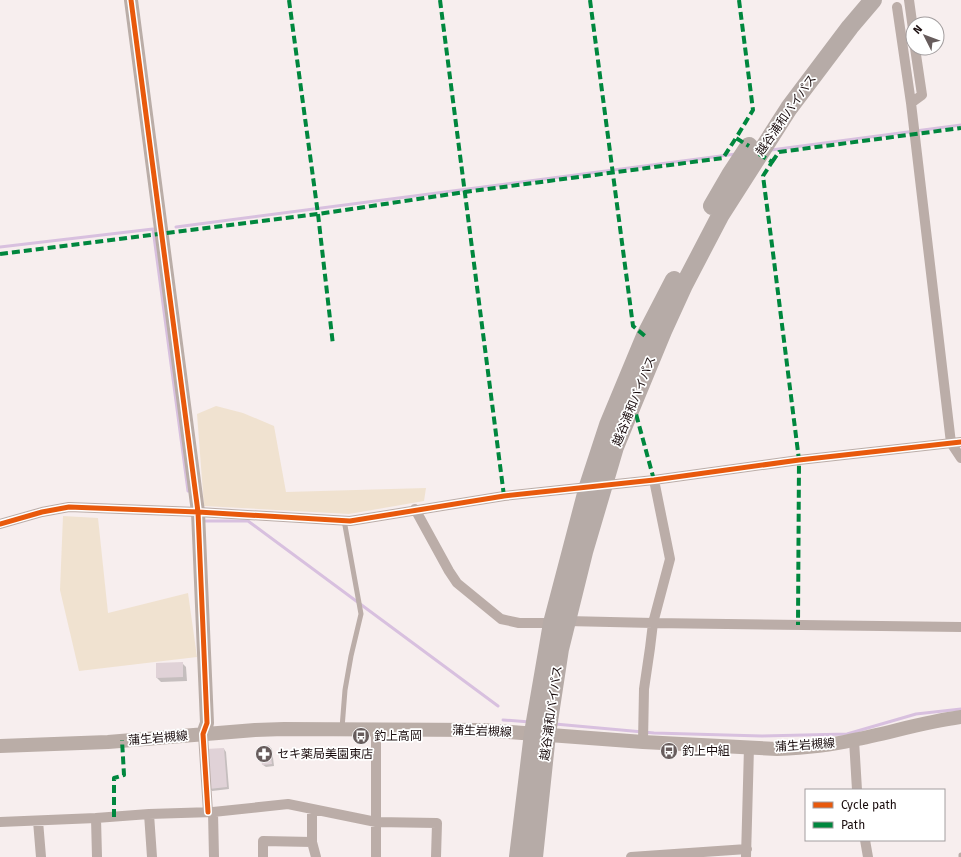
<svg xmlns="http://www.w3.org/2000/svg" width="961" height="857" font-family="'Fira Sans','Noto Sans JP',sans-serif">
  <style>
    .green { fill: #f0e2d0 }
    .shadow { fill: #0003 }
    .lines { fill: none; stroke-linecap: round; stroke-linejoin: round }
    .stream { stroke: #d8c0df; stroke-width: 3 }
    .building { fill: #e0d2d7 }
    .lane { stroke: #bbada8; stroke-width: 5 }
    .street { stroke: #bbada8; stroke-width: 10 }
    .secondary { stroke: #baada7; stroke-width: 14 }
    .highway { stroke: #b6aba7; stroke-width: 18 }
    .quiet { stroke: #00873e; stroke-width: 4; stroke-dasharray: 8 4; stroke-linecap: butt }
    .cycleway-casing { stroke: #fff; stroke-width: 8 }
    .cycleway { stroke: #e8590c; stroke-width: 5 }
    .labels { text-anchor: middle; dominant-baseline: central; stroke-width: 3.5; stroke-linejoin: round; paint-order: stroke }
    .street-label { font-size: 12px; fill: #1a0d0e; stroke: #fff }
    .poi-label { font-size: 12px; fill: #1a0d0e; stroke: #fff; text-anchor: start }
  </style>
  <rect width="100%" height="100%" fill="#f7eeee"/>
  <path class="green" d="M216 406 243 413 274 426 286 492 426 488 424 501 349 514 204 506 197 414Z
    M63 516 98 518 108 613 188 593 197 657 79 671 60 590Z"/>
  <path class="shadow" d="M182 663 186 667 187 681 161 682 157 678V664Z
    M269 746 272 749 274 766 266 767 263 765Z
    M224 749 226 752 229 789 212 791 210 788Z"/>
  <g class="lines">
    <path class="stream" d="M771 150 961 125
      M176 227 736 154
      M0 247 153 229 188 491
      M203 521H248L498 706
      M503 720 530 722
      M555 724 654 733 762 736 847 734 916 714 961 709"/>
  </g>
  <path class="building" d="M183 662V677L156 678V663Z
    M269 745 272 764 262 765 260 747Z
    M224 748 227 787 209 789 205 749Z"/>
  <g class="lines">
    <path class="lane" d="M342 728 345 690 351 656 361 614 344 520
      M961 857V855"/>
    <path class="street" d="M909 0 913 29
      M897 7 911 103 951 443 961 458
      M911 103 922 95 915 48
      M415 509 449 571 457 583 501 619 519 623H552
      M0 524 42 512 69 507 198 512 350 521 504 496 654 480 799 460 961 442
      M567 621 653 623 961 627
      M203 734 208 812
      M854 740 857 790
      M643 742 644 689 650 648 653 623 670 559 654 480
      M312 810V842L316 857
      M213 812 214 857
      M149 814 152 857
      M96 818 149 814 213 812 288 804 376 822 437 823 436 857
      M38 821 41 857
      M0 822 96 818 97 857
      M865 840 868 857
      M263 857V841L312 842
      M376 857V729
      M631 857 747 849
      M746 857 749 747"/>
    <path class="secondary" d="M131 0 198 512 207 723 203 734
      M0 746 108 742 255 730 284 729 483 730 643 742 777 749C803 748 828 746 853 740 889 733 924 722 961 717"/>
    <path class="highway" d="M712 206 730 175 749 146
      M518 857 533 733 552 623 588 486 608 425 645 336 674 280
      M534 857 547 734 560 649 584 552 615 447 663 331 684 285 720 216 789 108 850 27 873 0"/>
    <path class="quiet" d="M289 0 318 214 333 345
      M440 0 504 496
      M590 0 633 326 645 336
      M739 0 753 110 736 138 749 146
      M759 154 772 162 763 176 772 245 799 460 798 625
      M772 162 779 152 961 128
      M0 254 318 214 465 192 723 158 736 138
      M633 403 654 480
      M114 817V778L124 775 122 740"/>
    <g class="cycleway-casing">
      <path id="cycleway" d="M131 0 198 512 207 723 203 734 208 812
        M0 524 42 512 69 507 198 512 350 521 504 496 654 480 799 460 961 442"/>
    </g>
    <use href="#cycleway" class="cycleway"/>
  </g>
  <defs>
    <g id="bus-disc" transform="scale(0.9)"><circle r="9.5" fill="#675c5c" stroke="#fff"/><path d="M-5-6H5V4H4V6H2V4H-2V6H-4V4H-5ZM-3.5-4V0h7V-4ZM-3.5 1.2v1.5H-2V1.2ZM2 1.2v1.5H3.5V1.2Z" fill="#fff"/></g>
    <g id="pharmacy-disc" transform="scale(0.9)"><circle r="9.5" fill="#675c5c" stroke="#fff"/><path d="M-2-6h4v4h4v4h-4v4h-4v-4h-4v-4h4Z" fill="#fff"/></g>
  </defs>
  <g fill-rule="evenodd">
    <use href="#bus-disc" x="361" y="736"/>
    <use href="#bus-disc" x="669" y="751"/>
    <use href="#pharmacy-disc" x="264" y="754"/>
  </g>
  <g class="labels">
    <g class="street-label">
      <text transform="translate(786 115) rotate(-55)">越谷浦和バイパス</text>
      <text transform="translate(634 401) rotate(-68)">越谷浦和バイパス</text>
      <text transform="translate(551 713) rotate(-82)">越谷浦和バイパス</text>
      <text transform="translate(482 731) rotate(2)">蒲生岩槻線</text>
      <text transform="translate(158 738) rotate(-5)">蒲生岩槻線</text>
      <text transform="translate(805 745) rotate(-4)">蒲生岩槻線</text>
    </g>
    <g class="poi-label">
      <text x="374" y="736">釣上高岡</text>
      <text x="682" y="751">釣上中組</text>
      <text x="277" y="754">セキ薬局美園東店</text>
    </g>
  </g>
  <rect x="805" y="789" width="140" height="52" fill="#ffffff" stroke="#a39e9f"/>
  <rect x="813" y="802" width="20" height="6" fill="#e8590c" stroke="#a39e9f"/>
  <text x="841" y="809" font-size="12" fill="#1a0d0e">Cycle path</text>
  <rect x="813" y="822" width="20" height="6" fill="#00873e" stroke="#a39e9f"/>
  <text x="841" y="829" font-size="12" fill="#1a0d0e">Path</text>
  <g transform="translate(925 36) rotate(312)"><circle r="19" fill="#ffffff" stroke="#a39e9f"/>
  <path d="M0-3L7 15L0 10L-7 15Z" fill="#675c5c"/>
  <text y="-6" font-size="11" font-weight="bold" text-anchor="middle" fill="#1a0d0e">N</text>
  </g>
</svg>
